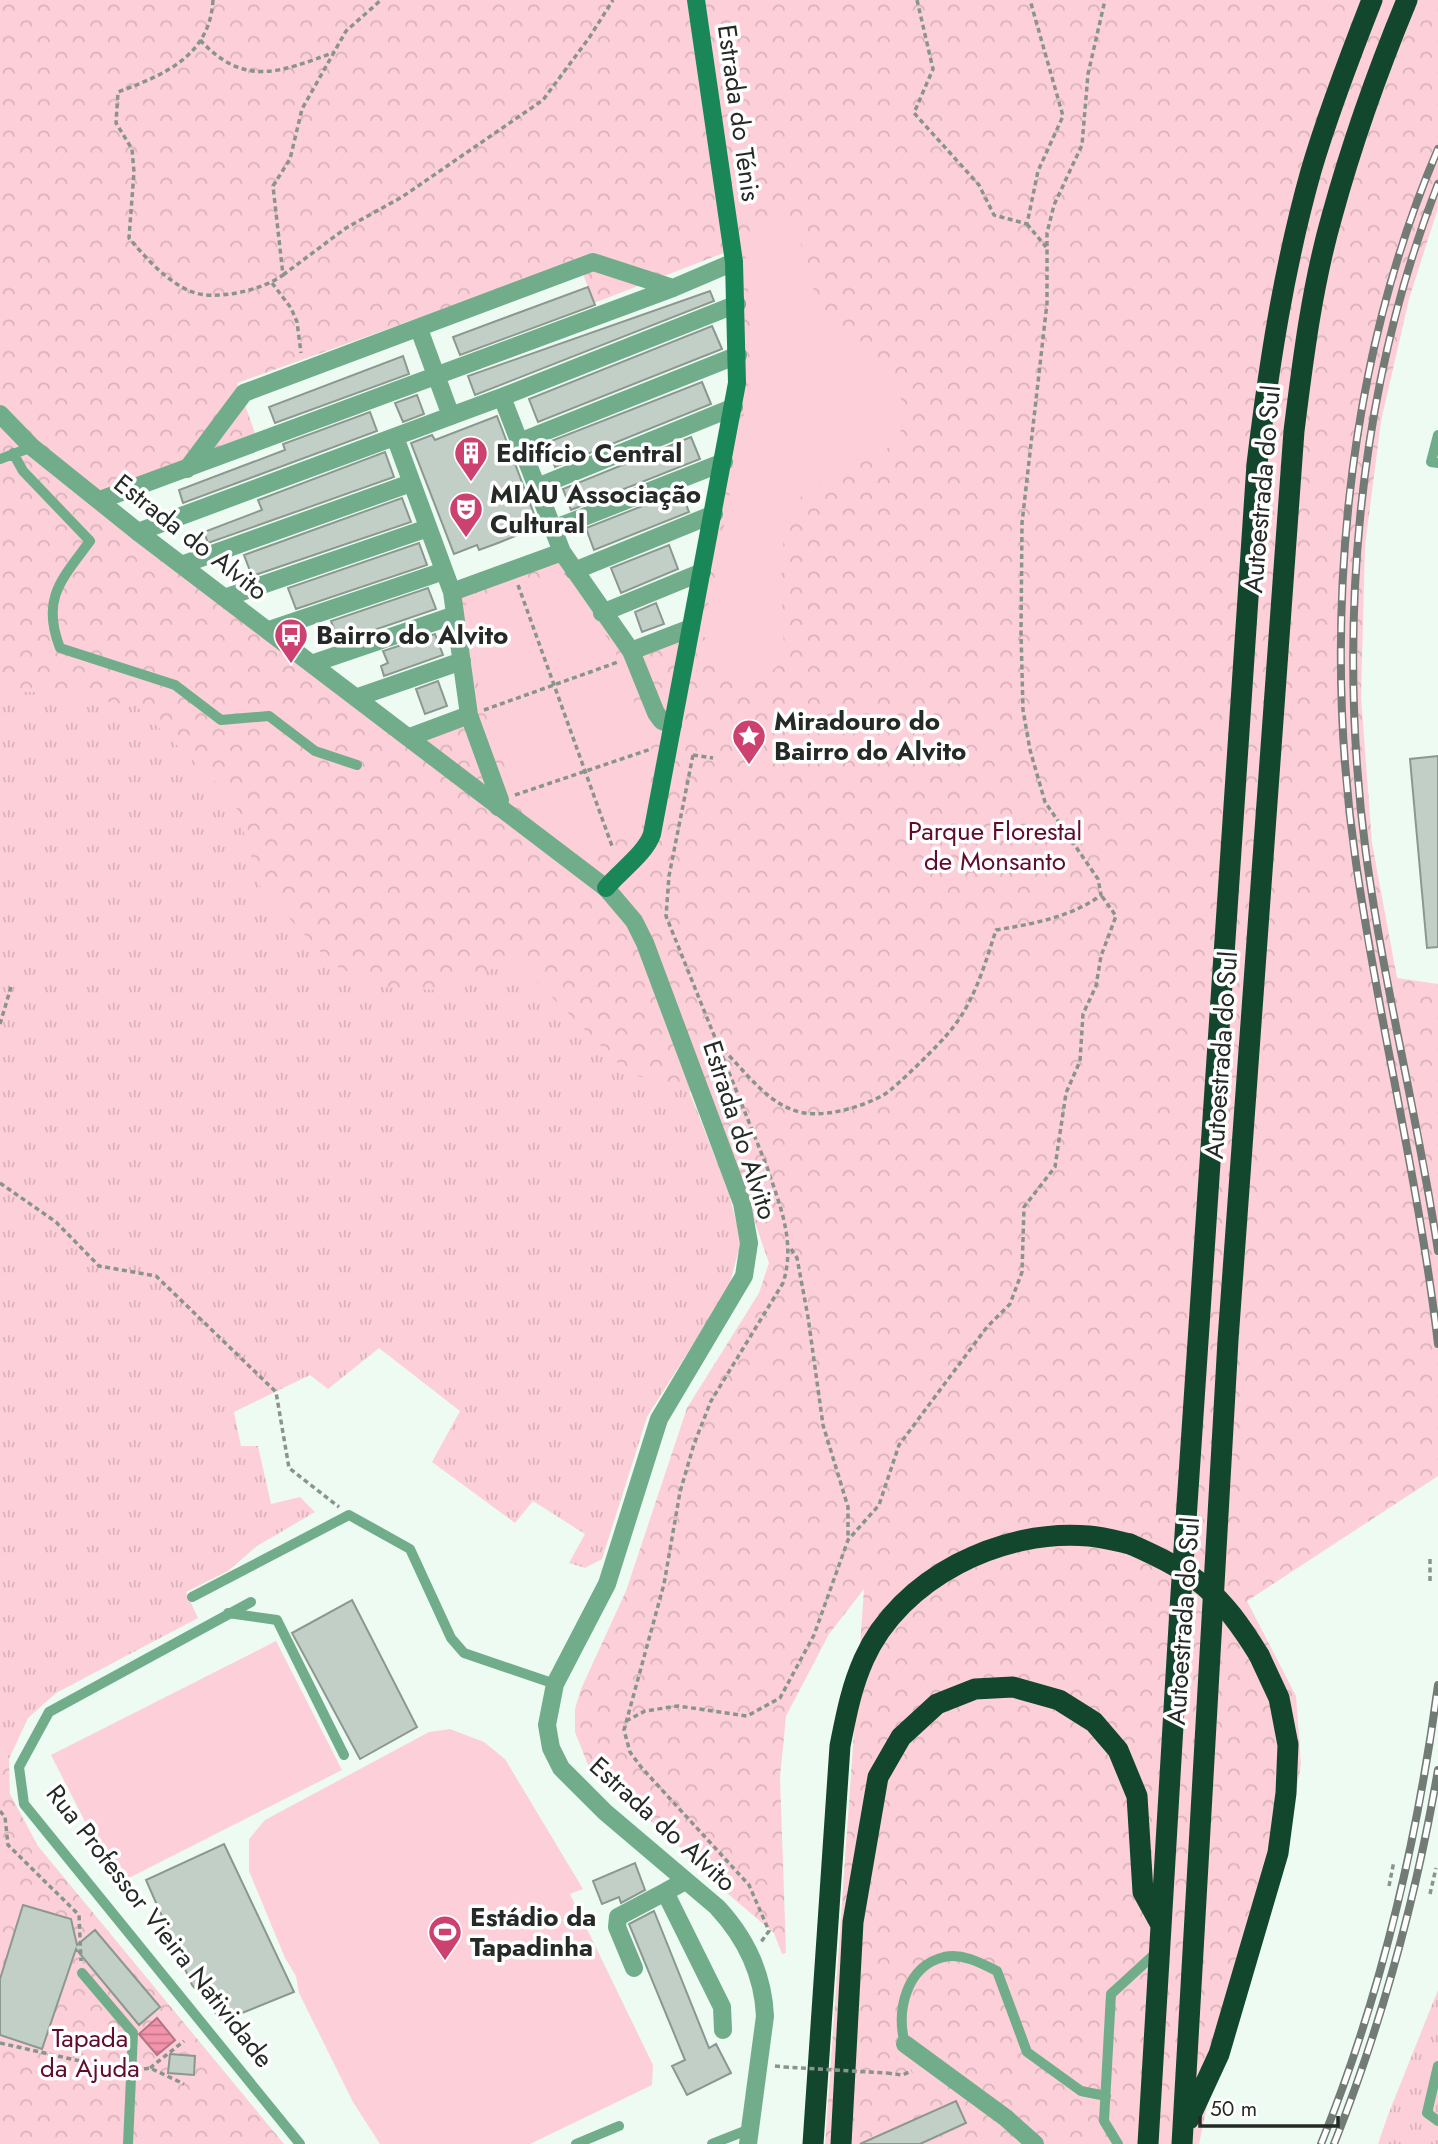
<svg xmlns="http://www.w3.org/2000/svg" width="1438" height="2144" font-family="Jost,sans-serif">
  <style>
    .grass { fill: url(#grass-tufts) }
    .park { fill: url(#park-crowns); fill-rule: evenodd }
    .garden { fill: #fdcfd9 }
    .water { fill: url(#water-rules); stroke: #b67484; stroke-width: 2 }
    .building { fill: #c2cfc6; stroke: #8b9890; stroke-width: 2 }
    .lines { fill: none; stroke-linecap: round; stroke-linejoin: round }
    .path { stroke: #8a948e; stroke-width: 3.5; stroke-dasharray: 5 3.5; stroke-linecap: butt }
    .service { stroke: #71ad8a; stroke-width: 10 }
    .minor { stroke: #71ad8a; stroke-width: 18 }
    .tertiary { stroke: #71ad8a; stroke-width: 18 }
    .secondary { stroke: #198757; stroke-width: 18 }
    .motorway { stroke: #12472d; stroke-width: 21 }
    .rail-casing { stroke: #737b76; stroke-width: 8 }
    .rail { stroke: #fff; stroke-width: 5; stroke-dasharray: 16; stroke-linecap: butt }
    .path-bridge { stroke: #8a948e; stroke-width: 3.5; stroke-dasharray: 5 3.5; stroke-linecap: butt }
    .motorway-bridge { stroke: #12472d; stroke-width: 21 }
    .labels { text-anchor: middle; dominant-baseline: central; stroke-width: 7; stroke-linejoin: round; paint-order: stroke }
    .street-label { font-size: 26px; fill: #252a27; stroke: #fff }
    .poi-label { font-size: 26px; font-weight: bold; fill: #252a27; stroke: #fff; text-anchor: start }
    .park-label { font-size: 26px; fill: #610b2d; stroke: #fff }
  </style>
  <defs>
    <pattern id="grass-tufts" width="24" height="20" patternUnits="userSpaceOnUse" patternTransform="scale(1.75)"><rect width="24" height="20" fill="#fdcfd9"/><path d="M3 7l-1-3M5 7V3M7 7l1-3M15 17l-1-3M17 17v-4M19 17l1-3" fill="none" stroke="#d9b2ba"/></pattern>
    <pattern id="park-crowns" width="20" height="18" patternUnits="userSpaceOnUse" patternTransform="scale(1.75)"><rect width="20" height="18" fill="#fdcfd9"/><path d="M2 6a3 3 0 1 1 6 0M12 15a3 3 0 1 1 6 0" fill="none" stroke="#d9b2ba"/></pattern>
    <pattern id="water-rules" width="6" height="5" patternUnits="userSpaceOnUse" patternTransform="scale(1.75)"><rect width="6" height="5" fill="#f494ac"/><path d="M0 2.5h6" fill="none" stroke="#c5798c"/></pattern>
  </defs>
  <rect width="100%" height="100%" fill="#edfbf2"/>
  <path class="grass" d="M0 690 76 692 151 707 638 961 728 1190 741 1241 729 1287 647 1417 602 1559 585 1568 569 1563 585 1534 533 1501 515 1523 432 1462 460 1411 379 1348 328 1389 310 1375 234 1412 241 1446H258L271 1504 300 1497 315 1512 257 1546 228 1571 186 1592 198 1618 56 1693 28 1718 9 1759 0 1747Z
    M1438 1990V2144H1378L1388 2115Z"/>
  <path class="park" d="M0 0H1438V208L1409 299 1381 421 1365 546 1361 697 1372 843 1397 978 1438 984V1476L1247 1601 1296 1696 1301 1764 1288 1840 1210 2092 1199 2144H825L864 1589 829 1634 786 1716 780 1777 786 1953 782 1954 774 1933 687 1859 690 1856 588 1765 575 1732V1709L581 1689 626 1591 687 1408 759 1293 769 1263 712 1098 628 1073 515 960 437 990 379 987 332 964 261 888 234 800 136 706 43 692H0ZM734 249 736 363 681 637 628 657 560 551 446 594 462 719 403 741 90 496 255 433 237 383 578 261 594 303Z
    M0 1747 9 1759 10 1794 38 1846 284 2144H0Z"/>
  <path class="garden" d="M794 217 812 285 826 321 896 383 906 415C903 423 900 438 893 444 866 467 824 472 800 498 770 532 787 619 783 662L770 672 749 674 727 671 716 667 710 660 707 638 700 636 713 587 746 404 752 346 744 236 773 222Z
    M561 570 614 648 655 758 641 832 578 852 520 807 481 702 466 604Z
    M276 1641 342 1770 117 1884 51 1755Z
    M450 1729 484 1742 505 1759 583 1889 570 1894 653 2065 652 2085 530 2144H380L353 2102 299 1993 296 1976 285 1958 249 1871V1839L265 1820 429 1732Z"/>
  <path class="water" d="M157 2018 175 2040 157 2055 139 2034Z"/>
  <path class="building" d="M588 287 595 305 460 355 453 337Z
    M710 291 714 301 475 395 468 376Z
    M712 326 722 349 538 422 529 399Z
    M403 356 409 374 275 423 269 407Z
    M702 382 711 404 555 467 546 443Z
    M417 395 424 414 403 422 395 403Z
    M370 412 377 431 183 503 179 490 285 450 283 444Z
    M497 416 537 522 516 530 518 535 498 543 479 550 477 545 454 554 411 443 432 435 435 440Z
    M691 437 700 459 571 510 563 489Z
    M385 452 394 477 208 543 204 532 262 510 258 500Z
    M681 491 689 512 594 550 586 528Z
    M402 498 411 522 252 576 244 555Z
    M419 543 427 565 296 609 288 588Z
    M669 545 678 569 621 593 611 568Z
    M428 588 436 609 339 642 331 621Z
    M656 603 664 624 642 632 635 612Z
    M435 634 443 655 384 676 381 666 388 663 383 651Z
    M438 681 447 706 425 714 416 689Z
    M1438 756V947L1427 948 1410 759Z
    M352 1600 417 1727 360 1759 292 1633Z
    M224 1844 294 1992 222 2021 192 1985 146 1880Z
    M635 1863 645 1890 621 1903 619 1897 602 1904 593 1881Z
    M23 1905 71 1919 77 1945 95 1930 160 2007 139 2025 76 1949 42 2049 0 2035V1979Z
    M654 1911 709 2048 716 2044 731 2073 687 2095 672 2066 685 2060 629 1924Z
    M170 2054 195 2056 194 2075 168 2073Z
    M956 2101 966 2123 920 2144H860Z"/>
  <g class="lines">
    <path class="path" d="M213 0C210 56 164 75 118 92L116 123 132 149 134 172 129 238C145 257 166 281 190 291 214 302 263 290 283 275L273 186 290 159 302 109 346 31 381 0
      M917 0 933 69 914 113 979 185 994 215 1027 224 1038 171 1063 116 1030 0
      M200 40C245 88 280 72 335 52
      M1027 224 1046 247
      M283 275 346 228 402 197 543 100 589 38 613 0
      M272 283 291 308 297 322 301 353
      M518 585 612 846
      M484 710 618 662
      M693 755 669 876 666 916 767 1167C780 1206 796 1242 783 1283L711 1401 694 1444 680 1492 664 1584 624 1730 630 1752 641 1767 749 1885 769 1931 761 1942
      M693 755 713 758
      M515 795 651 749
      M0 1024 11 987
      M717 1044C741 1065 762 1099 793 1110 819 1120 861 1108 885 1094 895 1088 942 1042 950 1031 974 1003 985 964 996 930 1032 924 1072 917 1101 895L1098 879 1045 802 1030 750 1023 710 1021 633 1022 523 1047 303V233L1054 205 1082 145 1088 74 1105 0
      M0 1183 56 1222 99 1266 156 1276 276 1392 289 1468 339 1507
      M791 1249 797 1258 808 1317 823 1425 848 1507V1538
      M1430 1581V1556
      M626 1721 645 1711 678 1706 747 1716 780 1698 814 1635 848 1540 879 1505 899 1445 987 1327 1010 1304 1022 1272 1024 1207 1055 1167 1066 1093 1080 1061 1083 1014 1096 986 1101 956 1116 916 1101 895
      M0 1811 5 1817 8 1845 79 1915 81 1961
      M1389 1886 1394 1861
      M1430 1894 1436 1868
      M0 2043 120 2070
      M775 2066 784 2067
      M150 2068 184 2041
      M144 2069 150 2068 184 2084
      M887 2073 902 2075 912 2071"/>
    <path class="service" d="M1438 435 1431 462 1438 463
      M13 453 23 471 90 541C61 580 41 599 60 648L175 685 221 720 269 716 315 751 357 765
      M0 459 32 447
      M192 1597 349 1515 410 1549 451 1638 464 1653 555 1684
      M251 1602 49 1712 19 1767 24 1804 300 2144
      M228 1613 277 1620 344 1755
      M82 1973 133 2033 128 2144
      M905 2044C896 2011 906 1966 944 1957 963 1953 981 1963 997 1971L1027 2052 1081 2091 1106 2096
      M1438 2066 1427 2113 1438 2121
      M576 2144 619 2126
      M712 2144 750 2129
      M1118 2144 1104 2121 1111 1994 1158 1951"/>
    <path class="minor" d="M419 329 451 416
      M502 397 562 552 631 651 656 713 662 721 673 725
      M395 437 452 592 469 715 500 800 498 807
      M519 442 738 355
      M187 469 244 393 593 262 673 288
      M537 487 734 407
      M100 500 673 288 734 262
      M553 529 724 462
      M138 532 502 397 737 304
      M184 564 411 483
      M574 571 714 514
      M452 592 562 552
      M227 597 428 528
      M602 613 702 572
      M269 630 444 571
      M631 651 691 628
      M314 663 455 615
      M358 697 462 661
      M410 737 469 715
      M685 1881 665 1892 722 2007 723 2030
      M634 1968 617 1927 618 1917 665 1892
      M905 2044 1006 2118 1035 2144"/>
    <path class="tertiary" d="M0 414 32 447 138 532 606 888 634 921 645 943 742 1203 749 1243 744 1276 659 1419 607 1584 555 1684 547 1725 551 1748 561 1768 605 1812 717 1907C745 1937 763 1974 765 2016L748 2144"/>
    <path class="secondary" d="M606 888C620 871 646 853 652 834L737 383 734 262 696 0"/>
    <path class="motorway" d="M1189 2119 1219 2054 1278 1853 1286 1793 1288 1745 1279 1698 1259 1655
      M813 2144 840 1746C846 1716 851 1688 864 1659 900 1578 1002 1528 1089 1536 1102 1537 1117 1541 1130 1544
      M841 2144 853 1922 878 1777 901 1737 937 1704 975 1689 1013 1687 1059 1700 1094 1722 1118 1750 1137 1796 1143 1892 1161 1925
      M1148 2144 1180 1609 1257 464C1269 365 1284 267 1311 171 1328 113 1350 56 1372 0
      M1182 2144 1228 1340 1294 431C1303 359 1312 286 1332 216 1352 143 1378 70 1407 0"/>
    <g class="rail-casing">
      <path id="rail" d="M1438 149C1344 368 1322 629 1356 863 1379 1024 1419 1182 1438 1344
        M1438 184C1356 393 1337 633 1366 854 1384 987 1418 1118 1438 1251
        M1321 2144C1381 1996 1417 1843 1438 1685
        M1334 2144C1382 2023 1416 1898 1438 1770"/>
    </g>
    <use href="#rail" class="rail"/>
    <path class="path-bridge" d="M784 2067 887 2073"/>
    <path class="motorway-bridge" d="M1130 1544C1198 1574 1220 1592 1259 1655"/>
  </g>
  <defs>
    <g id="building-pin" transform="scale(1.75)"><path d="M0 17L-7.5 6A9.5 9.5 0 1 1 7.5 6Z" fill="#cd4171" stroke="#fff"/><path d="M-4-6H4V6H1V3H-1V6H-4ZM-2.5-4.3h1.7v1.8h-1.7ZM.8-4.3h1.7v1.8H.8ZM-2.5-1h1.7V.8h-1.7ZM.8-1h1.7V.8H.8Z" fill="#fff"/></g>
    <g id="theatre-pin" transform="scale(1.75)"><path d="M0 17L-7.5 6A9.5 9.5 0 1 1 7.5 6Z" fill="#cd4171" stroke="#fff"/><path d="M-5-5.5Q0-4 5-5.5V0Q5 5 0 6Q-5 5-5 0ZM-3.3-2.5H-1v1.5H-3.3ZM1-2.5H3.3v1.5H1ZM-2.8 1Q0 5.5 2.8 1Z" fill="#fff"/></g>
    <g id="bus-pin" transform="scale(1.75)"><path d="M0 17L-7.5 6A9.5 9.5 0 1 1 7.5 6Z" fill="#cd4171" stroke="#fff"/><path d="M-5-6H5V4H4V6H2V4H-2V6H-4V4H-5ZM-3.5-4V0h7V-4ZM-3.5 1.2v1.5H-2V1.2ZM2 1.2v1.5H3.5V1.2Z" fill="#fff"/></g>
    <g id="sight-pin" transform="scale(1.75)"><path d="M0 17L-7.5 6A9.5 9.5 0 1 1 7.5 6Z" fill="#cd4171" stroke="#fff"/><path d="M0-6L1.8-2.2L6-1.7L2.9 1.2L3.7 5.4L0 3.3L-3.7 5.4L-2.9 1.2L-6-1.7L-1.8-2.2Z" fill="#fff"/></g>
    <g id="stadium-pin" transform="scale(1.75)"><path d="M0 17L-7.5 6A9.5 9.5 0 1 1 7.5 6Z" fill="#cd4171" stroke="#fff"/><path d="M0-5a6.5 5 0 1 0 0 10a6.5 5 0 1 0 0-10ZM-3.5-1.8h7v3.6h-7Z" fill="#fff"/></g>
  </defs>
  <g fill-rule="evenodd">
    <use href="#building-pin" x="471" y="453"/>
    <use href="#theatre-pin" x="466" y="509"/>
    <use href="#bus-pin" x="291" y="635"/>
    <use href="#sight-pin" x="749" y="736"/>
    <use href="#stadium-pin" x="445" y="1932"/>
  </g>
  <g class="labels">
    <g class="street-label">
      <text transform="translate(739 113) rotate(82)">Estrada do Ténis</text>
      <text transform="translate(1262 489) rotate(-85)">Autoestrada do Sul</text>
      <text transform="translate(191 537) rotate(38)">Estrada do Alvito</text>
      <text transform="translate(1221 1055) rotate(-86)">Autoestrada do Sul</text>
      <text transform="translate(740 1130) rotate(72)">Estrada do Alvito</text>
      <text transform="translate(1183 1621) rotate(-86)">Autoestrada do Sul</text>
      <text transform="translate(663 1824) rotate(42)">Estrada do Alvito</text>
      <text transform="translate(160 1926) rotate(52)">Rua Professor Vieira Natividade</text>
    </g>
    <g class="poi-label">
      <text x="496" y="453">Edifício Central</text>
      <text x="490" y="494">MIAU Associação<tspan x="490" dy="30">Cultural</tspan></text>
      <text x="316" y="635">Bairro do Alvito</text>
      <text x="774" y="721">Miradouro do<tspan x="774" dy="30">Bairro do Alvito</tspan></text>
      <text x="470" y="1917">Estádio da<tspan x="470" dy="30">Tapadinha</tspan></text>
    </g>
    <g class="park-label">
      <text x="995" y="831">Parque Florestal<tspan x="995" dy="30">de Monsanto</tspan></text>
      <text x="90" y="2038">Tapada<tspan x="90" dy="30">da Ajuda</tspan></text>
    </g>
  </g>
  <path d="M1200 2116v10h138v-10" fill="none" stroke="#252a27" stroke-width="3.5"/>
  <text x="1210" y="2116" font-size="21" fill="#252a27" stroke="#ffffff" stroke-width="5" paint-order="stroke">50 m</text>
</svg>
